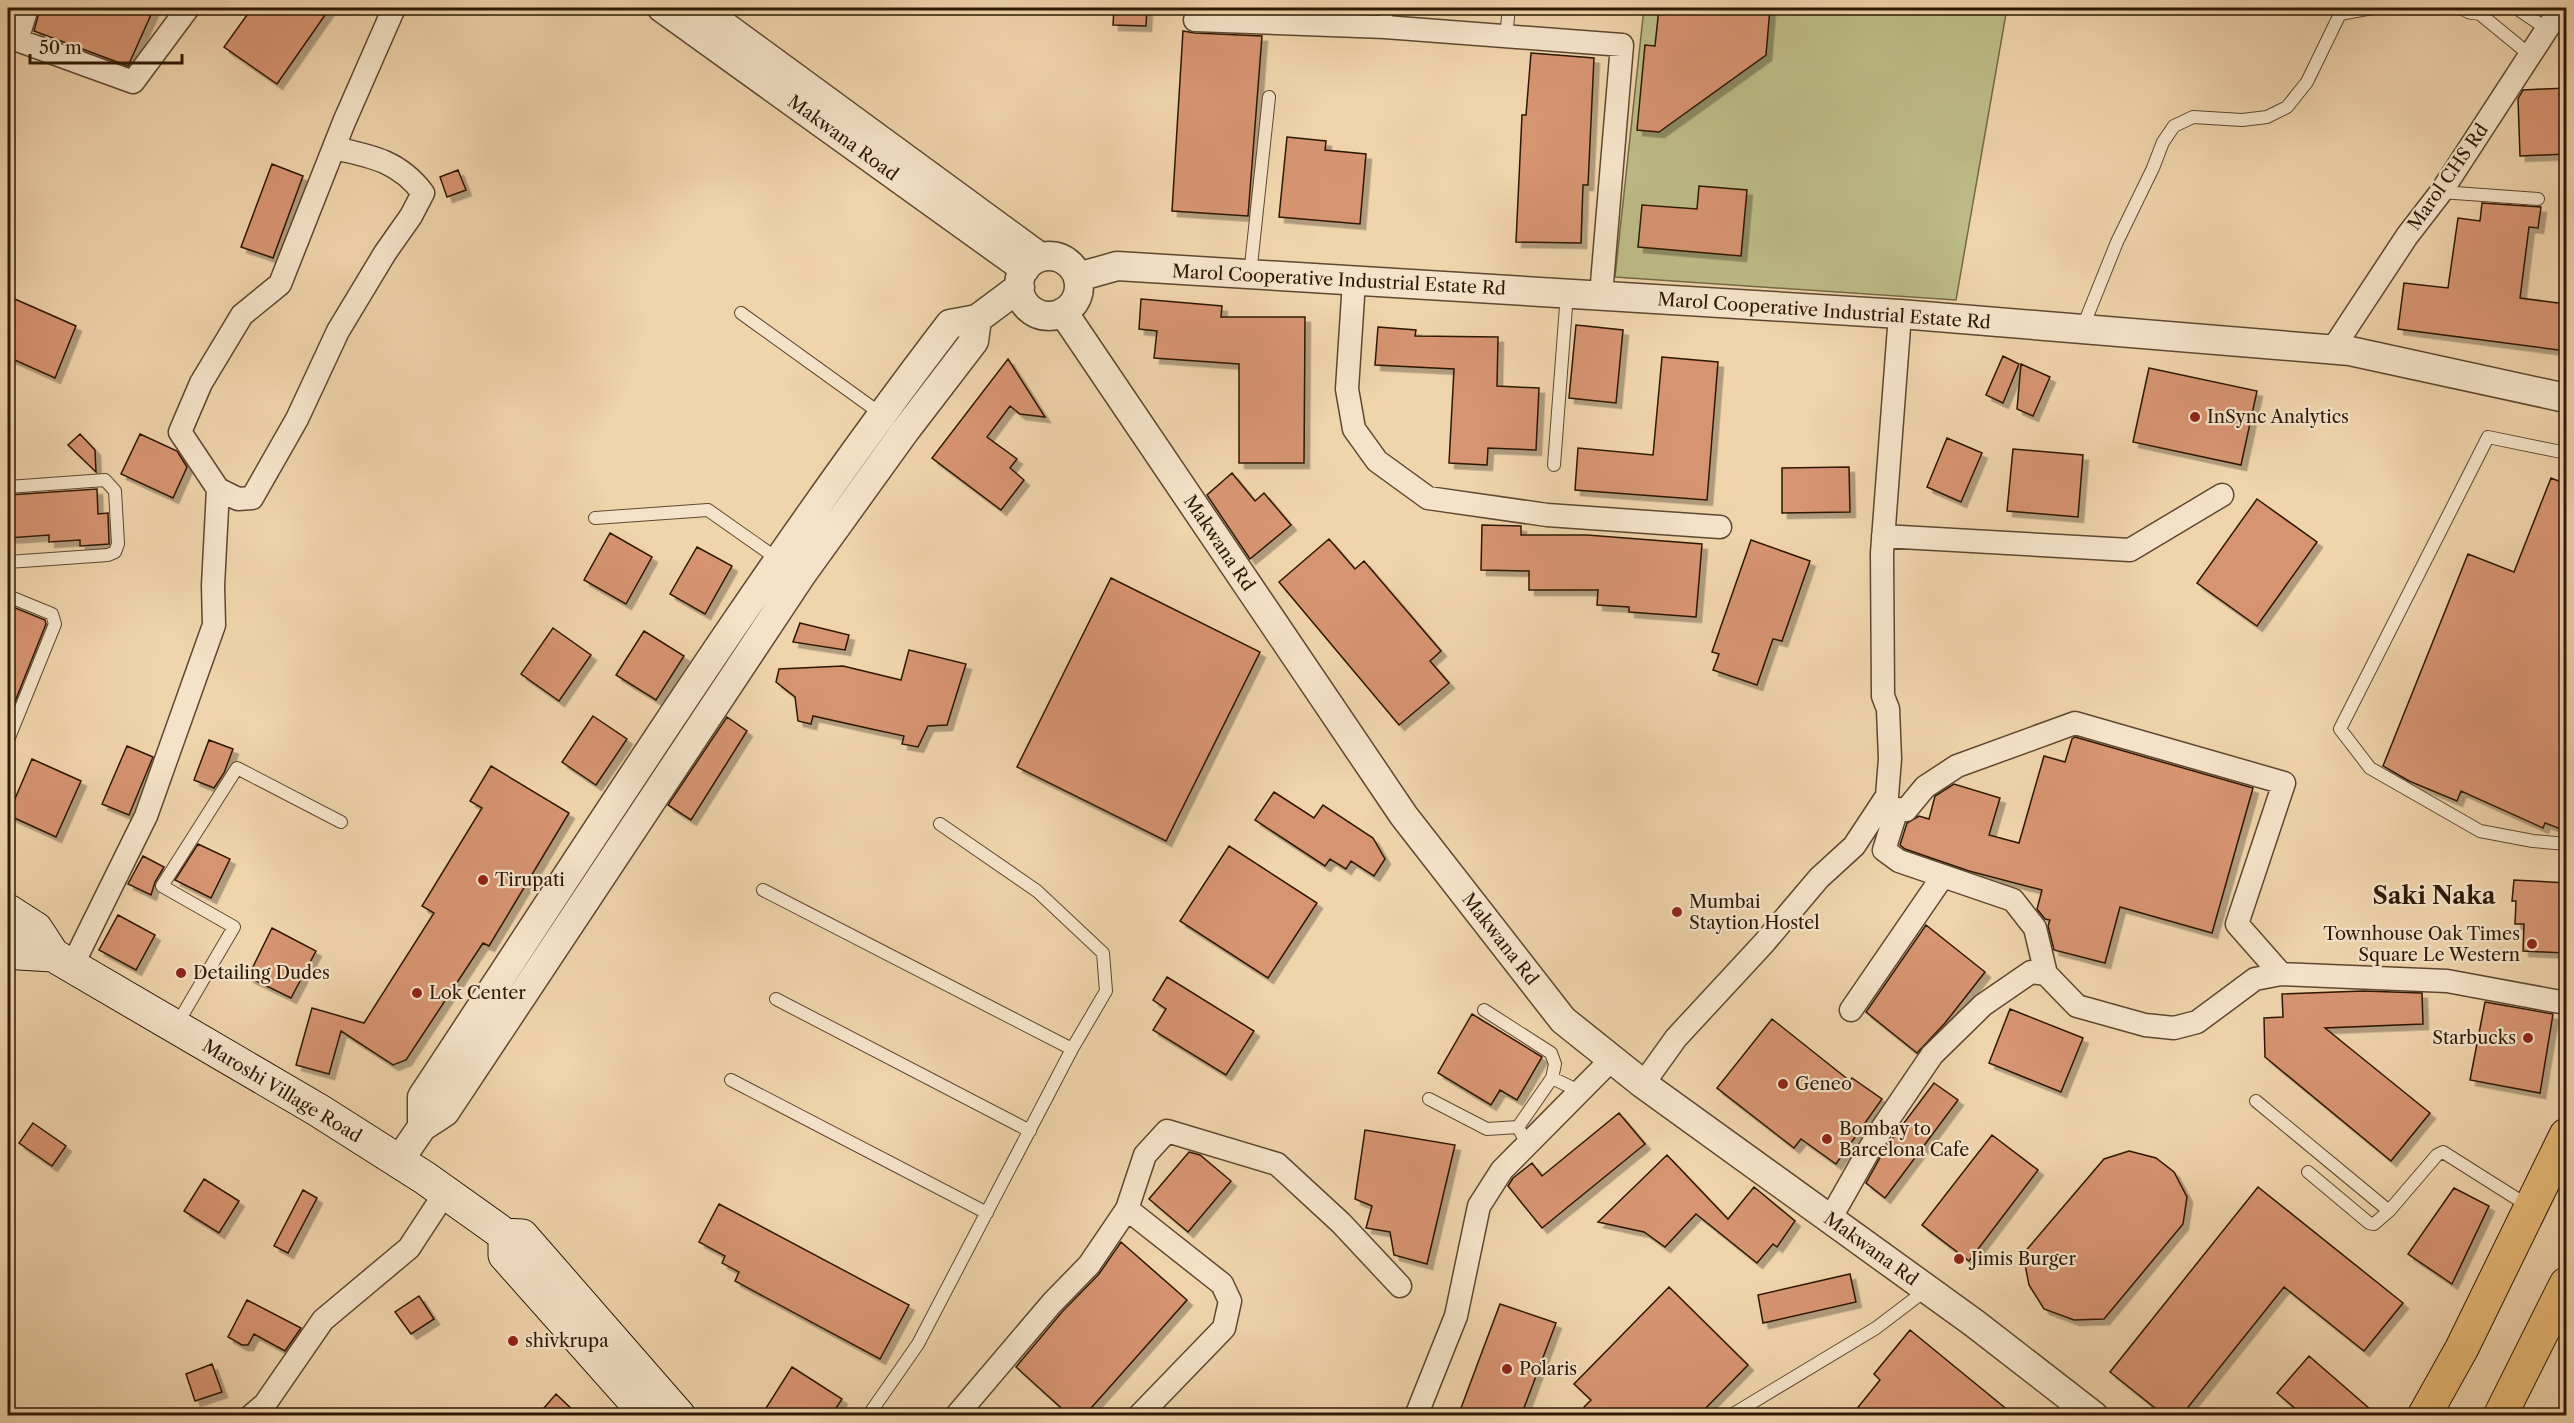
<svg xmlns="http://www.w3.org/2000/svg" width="2574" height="1423" font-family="'Libre Caslon Text',serif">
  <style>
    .green { fill: #bdbc87; stroke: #756a46; stroke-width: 1.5 }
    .building { fill: #d79471; stroke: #2d1805; stroke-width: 1.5; filter: url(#shadow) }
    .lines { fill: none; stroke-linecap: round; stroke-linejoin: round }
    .service-casing { stroke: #5e472f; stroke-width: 14 }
    .minor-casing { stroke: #5e472f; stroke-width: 25 }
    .tertiary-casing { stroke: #5e472f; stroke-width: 31 }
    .secondary-casing { stroke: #2d1805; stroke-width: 35 }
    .primary-casing { stroke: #2d1805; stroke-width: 35 }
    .service { stroke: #f5e3c9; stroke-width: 12 }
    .minor { stroke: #f5e3c9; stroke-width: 22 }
    .tertiary { stroke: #f5e3c9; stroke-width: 28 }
    .secondary { stroke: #f5e3c9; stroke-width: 33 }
    .primary { stroke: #e8ba76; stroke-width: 33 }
    .poi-dot { fill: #8f2418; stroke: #f5e3c9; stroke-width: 2 }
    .labels { text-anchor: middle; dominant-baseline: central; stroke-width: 4.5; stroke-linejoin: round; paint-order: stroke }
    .street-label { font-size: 18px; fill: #2d1805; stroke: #f5e3c9 }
    .poi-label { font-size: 18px; fill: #2d1805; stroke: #f5e3c9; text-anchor: start }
    .district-label { font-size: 24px; font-weight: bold; fill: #2d1805; stroke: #f5e3c9 }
  </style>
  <defs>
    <filter id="shadow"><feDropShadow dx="5.5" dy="5.5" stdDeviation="0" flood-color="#0004"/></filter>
  </defs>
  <rect width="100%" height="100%" fill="#f0d4ac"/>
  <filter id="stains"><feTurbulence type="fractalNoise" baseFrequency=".00333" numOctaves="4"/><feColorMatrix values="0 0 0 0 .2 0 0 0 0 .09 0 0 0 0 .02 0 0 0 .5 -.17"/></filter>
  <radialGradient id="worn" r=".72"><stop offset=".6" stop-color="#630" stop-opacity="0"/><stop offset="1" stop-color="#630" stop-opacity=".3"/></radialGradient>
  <path class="green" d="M1644 8H2007L1956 300 1615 277Z"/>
  <path class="building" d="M40 8H154L128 66 34 31Z
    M252 8H330L277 84 224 47Z
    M1114 8H1147L1146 26 1113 25Z
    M1659 8H1770L1766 55 1659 132 1637 130 1645 45 1655 46Z
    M1183 31 1195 33 1262 36 1248 216 1172 211Z
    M1531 53 1594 58 1588 185H1583L1581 243 1516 242 1522 115H1526Z
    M2566 88V154L2520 156 2518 99 2523 90Z
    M1287 137 1326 141 1325 150 1366 154 1360 224 1279 217Z
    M272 164 303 176 273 258 241 247Z
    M458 170 466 190 447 197 440 177Z
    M1699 186 1747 190 1741 256 1638 247 1642 205 1697 209Z
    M2482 203 2541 207 2538 228 2529 227 2520 298 2566 304V351L2398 329 2404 283 2448 288 2458 218 2480 221Z
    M8 296 76 326 55 378 8 357Z
    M1141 299 1222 306 1221 317H1305L1304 463H1239V364L1154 358 1157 331 1139 329Z
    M1576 325 1623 330 1616 403 1569 398Z
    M1378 327 1416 330 1415 336 1498 337 1497 386 1539 388 1536 450 1488 448 1487 465 1449 463 1454 369 1375 365Z
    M2003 356 2019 364 2003 403 1986 395Z
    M1662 357 1718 362 1707 500 1575 490 1578 448 1653 455Z
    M1008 359 1045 417 1020 414 1010 406 987 437 1017 459 1010 468 1024 480 1001 510 932 458Z
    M2021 364 2050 377 2033 416 2017 409Z
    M2149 368 2257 391 2241 465 2133 442Z
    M80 434 95 450 96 472 68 445Z
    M140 434 177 451 187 467 173 498 121 474Z
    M1947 438 1982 453 1961 502 1927 487Z
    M2013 449 2083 455 2078 517 2007 511Z
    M1849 467 1850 512 1782 513V468Z
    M1232 473 1255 501 1264 493 1291 525 1250 559 1207 495Z
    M2551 478 2566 484V831L2545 823 2543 828 2461 791 2457 801 2409 781 2383 766 2468 554 2514 572Z
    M97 489 98 514 108 513 109 544 80 546V540L49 542V535L8 538V495Z
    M2257 499 2317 542 2257 626 2197 583Z
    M1482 525 1521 526V535H1587L1702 544 1696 617 1629 612V607L1597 605 1598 590H1529V571L1481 570Z
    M610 533 652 557 626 604 584 580Z
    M1329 539 1355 569 1364 561 1441 651 1430 661 1449 683 1399 725 1279 582Z
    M1751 540 1810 561 1782 641 1773 639 1757 685 1713 670 1719 654 1712 652Z
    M697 547 732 566 705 614 670 594Z
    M1111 578 1260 652 1166 841 1017 767Z
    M8 605 45 620 46 624 8 719Z
    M800 623 849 635 845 650 793 642Z
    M553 628 591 655 559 701 521 674Z
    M644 631 684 656 656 700 616 675Z
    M909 650 966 664 947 725 928 726 918 747 902 744 904 736 876 730 813 716 811 724 798 721 795 697 776 682 779 669 843 666 901 680Z
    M593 716 627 739 596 785 562 762Z
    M727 717 747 731 691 820 668 805Z
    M2075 737 2253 788 2212 933 2120 907 2105 963 2054 950 2048 926 2050 920 2045 919 2037 909 2042 890 1969 871 1905 849 1900 845 1907 823 1919 816 1929 819 1935 796 1954 784 2000 798 1989 835 2019 843 2044 756 2065 762 2072 739Z
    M209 740 233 749 224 773 214 788 194 780Z
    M127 746 153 757 129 815 102 804Z
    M32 759 81 781 56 837 8 815Z
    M491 766 569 813 489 946 483 943 406 1060 393 1065 341 1031 329 1074 296 1065 312 1008 364 1023 434 913 422 906 482 808 470 801Z
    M1274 792 1314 818 1323 805 1373 838 1385 859 1374 876 1351 861 1346 869 1330 859 1325 866 1255 820Z
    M198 844 230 859 211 898 175 880Z
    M1229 846 1317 903 1268 978 1180 921Z
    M143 856 164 867 155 882 151 895 128 884Z
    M2514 880 2566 883V953L2523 951 2524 924H2515L2516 901H2512Z
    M118 915 155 935 136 970 99 950Z
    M1926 925 1985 972 1945 1023 1917 1053 1866 1012Z
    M272 928 316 951 291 998 248 977Z
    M1167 977 1254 1031 1226 1075 1153 1030 1166 1009 1153 1000Z
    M2363 991 2422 993 2423 1024 2325 1028 2430 1113 2391 1161 2265 1057 2264 1018 2283 1017 2282 994Z
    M2485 1002 2553 1014 2540 1093 2470 1080Z
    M2010 1009 2083 1038 2061 1092 1989 1063Z
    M1472 1014 1542 1057 1517 1100 1500 1090 1491 1105 1438 1073Z
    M1772 1019 1850 1081 1852 1078 1882 1099 1836 1164 1801 1139 1794 1148 1717 1088Z
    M1934 1083 1958 1100 1885 1198 1866 1183 1886 1147Z
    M1619 1113 1645 1144 1542 1228 1508 1186 1513 1178 1532 1163 1542 1176Z
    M33 1123 66 1146 52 1166 19 1143Z
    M1365 1130 1455 1145 1427 1264 1394 1255 1390 1232 1366 1228 1372 1206 1355 1199Z
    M1992 1135 2038 1170 1969 1261 1922 1225Z
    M2129 1151 2156 1158 2174 1172 2187 1197 2183 1224 2104 1319 2074 1320 2044 1309 2029 1285 2023 1254 2104 1159Z
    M1189 1152 1200 1155 1231 1181 1188 1232 1149 1199Z
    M1667 1155 1728 1219 1754 1187 1795 1221 1777 1247 1773 1244 1757 1263 1696 1214 1665 1247 1644 1232 1598 1222Z
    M204 1179 239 1201 219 1233 184 1211Z
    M2258 1187 2403 1303 2364 1351 2284 1287 2181 1416H2165L2110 1372Z
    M2454 1188 2489 1206 2452 1284 2408 1254Z
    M303 1190 317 1198 288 1253 274 1246Z
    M719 1204 909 1305 880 1359 735 1281 739 1272 722 1263 725 1256 699 1242Z
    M1121 1242 1187 1300 1084 1416H1070L1016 1367 1062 1312 1099 1274Z
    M1850 1274 1856 1302 1763 1323 1758 1295Z
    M1669 1287 1748 1365 1698 1416H1592L1584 1407 1591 1400 1574 1384Z
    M419 1296 434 1319 411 1334 395 1312Z
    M247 1300 301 1328 285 1351 254 1334 248 1345H242L228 1337Z
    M1500 1304 1556 1323 1521 1416H1458Z
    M1910 1330 2015 1416H1851L1880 1380 1874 1374Z
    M2309 1356 2378 1416H2304L2277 1393Z
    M212 1364 222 1392 195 1401 186 1374Z
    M792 1367 842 1399 831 1416H761Z
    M556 1394 579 1416H537Z"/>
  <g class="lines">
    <g class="service-casing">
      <path id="service" d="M2462 8C2471 16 2482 14 2492 8
        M2516 8 2547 29
        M2480 14 2530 55
        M1385 27 1387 8
        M1506 36 1509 8
        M2441 192 2538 199
        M1250 275 1269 97
        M741 313 884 416
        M2082 329 2117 242 2153 168 2163 142 2174 126 2193 117 2242 120 2267 117 2287 107 2307 82 2340 14 2372 8
        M2566 453 2488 437 2340 729 2370 768 2480 831 2533 841 2566 844
        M1554 465 1567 293
        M8 487 105 480 115 491 118 544 115 552 108 555 8 562
        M595 518 708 510 779 560
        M8 596 52 614 55 624 8 740
        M763 890 1072 1049
        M776 999 1030 1131
        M1484 1010 1551 1053 1555 1064 1552 1078
        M176 1026 234 927 162 886 237 768 341 822
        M731 1080 987 1213
        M1429 1099 1487 1129 1518 1127
        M2256 1101 2389 1211 2437 1155 2443 1152 2530 1207
        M1527 1144 1518 1127 1552 1078 1579 1091
        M2308 1172 2369 1223 2374 1224 2389 1211
        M868 1416 918 1344 1072 1049 1106 991 1103 953 1037 891 940 824
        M1730 1416 1876 1328 1926 1290"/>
    </g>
    <g class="minor-casing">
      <path id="minor" d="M27 8 17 40 133 82 188 8
        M1195 20 1385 27 1622 45 1601 295
        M1354 281 1347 389 1354 429 1377 461 1428 498 1547 515 1720 527
        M2332 350 2407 236 2441 192 2547 29 2557 14 2566 9
        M218 489 238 499 252 498 297 419 338 331 385 253 411 216 423 193C399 161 371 156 334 148
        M1883 536 2130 550 2222 495
        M72 966 146 816 214 625 213 586 218 489 180 432 201 383 242 315 280 284 344 122 394 8
        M2281 974 2237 924 2284 783 2075 723 1957 766 1925 787 1906 810 1897 809 1884 850 1899 861 2013 900 2035 928 2046 974 2077 1006 2145 1025 2174 1028 2197 1022 2255 979 2281 974 2447 981 2566 1003
        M1851 1010 1943 876
        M1643 1084 1676 1038 1764 943 1819 878 1854 846 1887 796 1890 759 1888 709 1883 696 1882 553 1900 314
        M1127 1209 1222 1284 1230 1301 1224 1328 1139 1416
        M1830 1219 1877 1136 1932 1055 1983 1005 2031 972 2046 974
        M251 1416 265 1404 323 1320 409 1248 445 1193
        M956 1416 1052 1303 1089 1265 1127 1209 1145 1155 1167 1131 1277 1164 1341 1223 1400 1286
        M1416 1416 1456 1316 1479 1206 1502 1170 1612 1059"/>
    </g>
    <g class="tertiary-casing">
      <path id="tertiary" d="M662 8 1025 269
        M700 8 1040 257
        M1019 286a30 30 0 1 1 60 0a30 30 0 1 1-60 0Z
        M1078 277 1117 266 1900 314 2350 351 2566 398
        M1063 312 1404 816 1563 1020 1643 1084 1974 1323 2094 1416
        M422 1127V1097C594 837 760 572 950 324L977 319 1020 287
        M398 1162 422 1127 445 1112 802 574 905 431 974 341 977 319"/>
    </g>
    <g class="secondary-casing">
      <path id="secondary" d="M8 911 36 929 53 955 318 1110 425 1178 505 1235 522 1236 679 1416
        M8 946 19 953 53 955
        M505 1235V1255L648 1416"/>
    </g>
    <g class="primary-casing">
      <path id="primary" d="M2424 1416 2462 1348 2566 1135
        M2500 1416 2566 1284"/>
    </g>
    <use href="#service" class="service"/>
    <use href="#minor" class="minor"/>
    <use href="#tertiary" class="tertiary"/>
    <use href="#secondary" class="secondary"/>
    <use href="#primary" class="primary"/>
  </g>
  <g class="poi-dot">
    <circle cx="2195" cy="417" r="6"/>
    <circle cx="483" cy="880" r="6"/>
    <circle cx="1677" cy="912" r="6"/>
    <circle cx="2532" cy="944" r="6"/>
    <circle cx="181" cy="973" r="6"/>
    <circle cx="417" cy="993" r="6"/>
    <circle cx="2528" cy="1038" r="6"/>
    <circle cx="1783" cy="1084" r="6"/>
    <circle cx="1827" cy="1139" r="6"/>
    <circle cx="1959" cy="1259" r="6"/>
    <circle cx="513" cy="1341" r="6"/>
    <circle cx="1507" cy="1369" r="6"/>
  </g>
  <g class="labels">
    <g class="street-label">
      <text transform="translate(843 138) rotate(36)">Makwana Road</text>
      <text transform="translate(2448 177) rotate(-55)">Marol CHS Rd</text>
      <text transform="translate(1339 280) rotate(3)">Marol Cooperative Industrial Estate Rd</text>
      <text transform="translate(1824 311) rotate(4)">Marol Cooperative Industrial Estate Rd</text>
      <text transform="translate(1219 543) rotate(56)">Makwana Rd</text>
      <text transform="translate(1500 939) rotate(52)">Makwana Rd</text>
      <text transform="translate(282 1091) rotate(31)">Maroshi Village Road</text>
      <text transform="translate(1871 1249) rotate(36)">Makwana Rd</text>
    </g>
    <g class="poi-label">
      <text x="2207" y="417">InSync Analytics</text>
      <text x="495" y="880">Tirupati</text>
      <text x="1689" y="902">Mumbai<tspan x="1689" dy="21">Staytion Hostel</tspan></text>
      <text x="2520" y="934" text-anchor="end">Townhouse Oak Times<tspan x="2520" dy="21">Square Le Western</tspan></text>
      <text x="193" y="973">Detailing Dudes</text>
      <text x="429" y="993">Lok Center</text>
      <text x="2516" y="1038" text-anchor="end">Starbucks</text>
      <text x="1795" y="1084">Geneo</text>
      <text x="1839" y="1129">Bombay to<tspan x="1839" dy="21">Barcelona Cafe</tspan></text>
      <text x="1971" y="1259">Jimis Burger</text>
      <text x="525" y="1341">shivkrupa</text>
      <text x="1519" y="1369">Polaris</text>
    </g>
    <g class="district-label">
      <text x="2434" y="895">Saki Naka</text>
    </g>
  </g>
  <rect width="2574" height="1423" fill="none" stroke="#f0d4ac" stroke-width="30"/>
  <rect x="9" y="9" width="2556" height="1405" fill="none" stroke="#2d1805" stroke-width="3"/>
  <rect x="15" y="15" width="2544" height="1393" fill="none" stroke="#2d1805" stroke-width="1.5"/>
  <path d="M30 54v9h152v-9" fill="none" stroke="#2d1805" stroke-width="3"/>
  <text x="39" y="54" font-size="18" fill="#2d1805" stroke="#f5e3c9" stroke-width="4.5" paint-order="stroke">50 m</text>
  <rect width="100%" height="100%" filter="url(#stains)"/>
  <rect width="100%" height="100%" fill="url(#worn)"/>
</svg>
